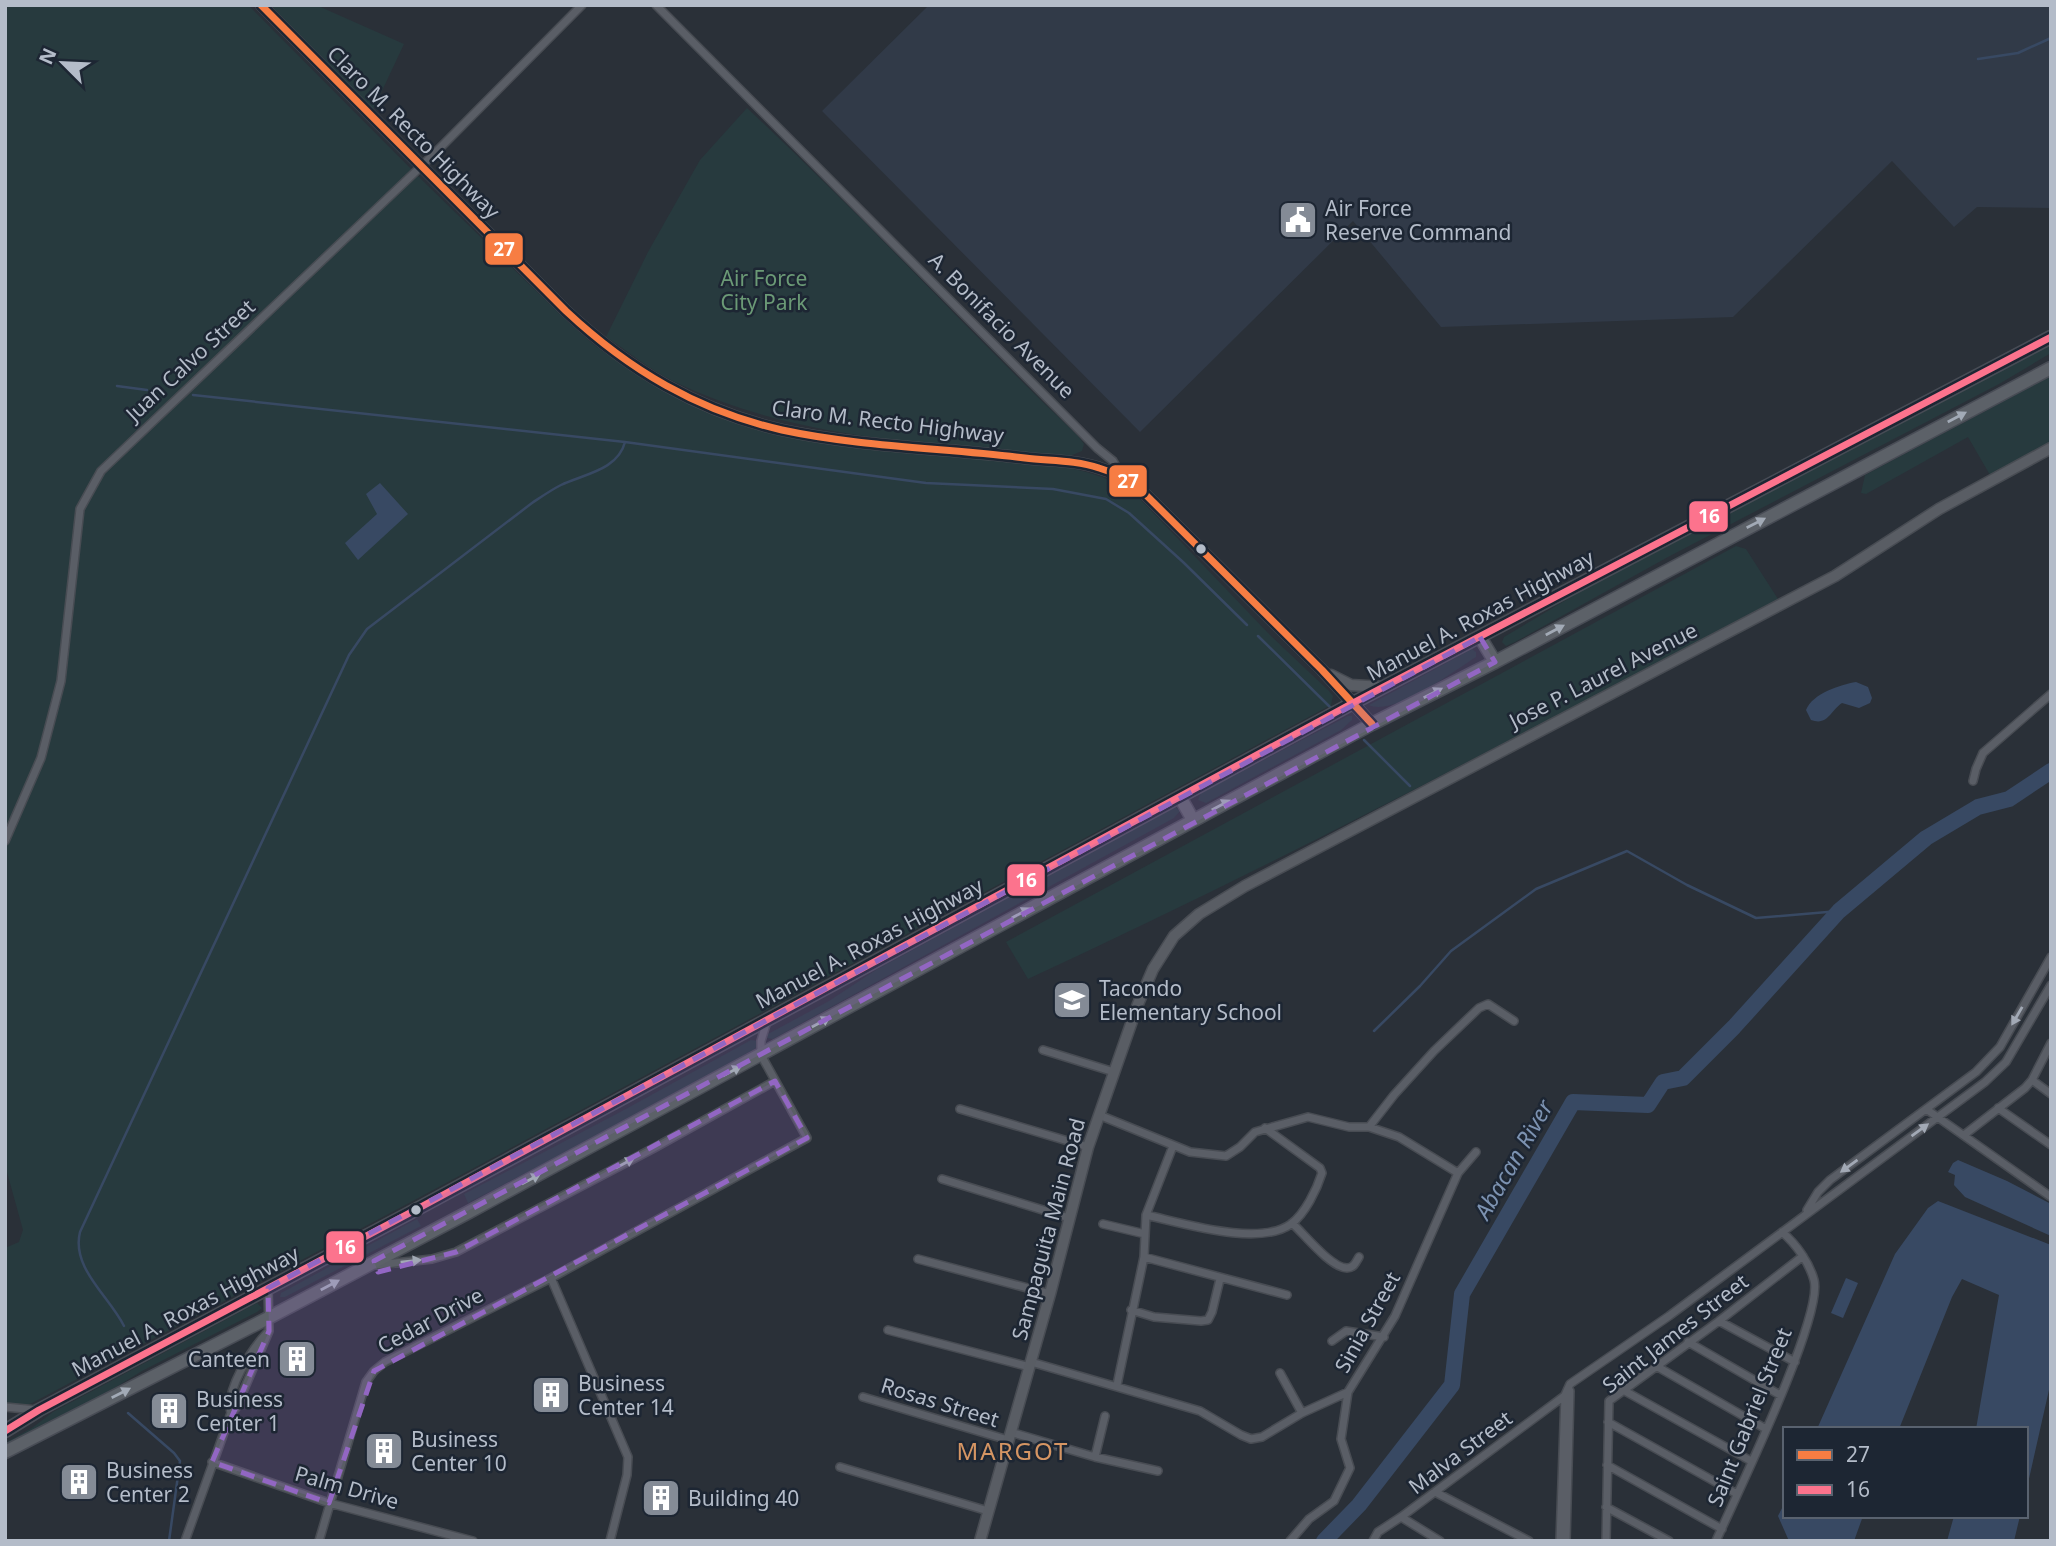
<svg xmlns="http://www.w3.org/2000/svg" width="2056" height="1546" font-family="'Noto Sans',sans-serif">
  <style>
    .airport { fill: #313a48 }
    .green { fill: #273a3e }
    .water { fill: #384963 }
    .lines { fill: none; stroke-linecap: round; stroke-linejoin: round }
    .stream { stroke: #384963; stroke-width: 2.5 }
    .river { stroke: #384963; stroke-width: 16 }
    .street-casing { stroke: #484c53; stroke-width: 10 }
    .secondary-casing { stroke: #484c53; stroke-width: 13 }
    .primary-casing { stroke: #484c55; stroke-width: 15 }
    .street { stroke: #5a5e66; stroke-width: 7 }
    .secondary { stroke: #595d64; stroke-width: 10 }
    .primary { stroke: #5c6168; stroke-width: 12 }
    .bus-1-casing { stroke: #1d2633; stroke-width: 12 }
    .bus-2-casing { stroke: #1d2633; stroke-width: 12 }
    .bus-1 { stroke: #f77d43; stroke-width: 7 }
    .bus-2 { stroke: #fc738d; stroke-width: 7 }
    .oneway { fill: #a2aab6 }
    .oneway2 { fill: #a2a9b5 }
    .marked { fill: #9266c3; fill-opacity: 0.2; stroke: #9266c3; stroke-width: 5; stroke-dasharray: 14 9; stroke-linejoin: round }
    .bus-dot { fill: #b4bcc9; stroke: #1d2633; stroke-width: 2.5 }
    .labels { text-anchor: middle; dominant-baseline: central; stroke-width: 5; stroke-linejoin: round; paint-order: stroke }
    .street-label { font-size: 21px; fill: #b4bcc9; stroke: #1d2633 }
    .poi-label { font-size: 21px; fill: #b4bcc9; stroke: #1d2633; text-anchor: start }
    .park-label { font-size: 21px; fill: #6b9a76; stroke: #1d2633 }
    .water-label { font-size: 23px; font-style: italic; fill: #7c92b1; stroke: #1d2633 }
    .quarter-label { font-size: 24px; letter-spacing: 2px; fill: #d59563; stroke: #1d2633 }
    .line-badge { stroke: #1d2633; stroke-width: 2.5 }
    .badge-label { font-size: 19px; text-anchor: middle; font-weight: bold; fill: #fff }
  </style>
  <rect width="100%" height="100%" fill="#2a3038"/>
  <path class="airport" d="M929 5H2051V208L1977 207 1954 227 1892 161 1733 317 1441 327 1353 221 1140 432 822 111Z"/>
  <path class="green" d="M5 5H248L425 183 567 321 594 345 643 379 680 399 750 427 1054 465C1085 471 1114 477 1139 498L1269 634 1329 691 1333 696 1331 705 409 1203 32 1403 23 1406 5 1404V1248L19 1242 23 1230 5 1165Z
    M270 5H316L404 44 373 110Z
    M747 108C861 214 966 329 1078 436L1084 444 1082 451 1070 456C936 444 796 441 673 381 650 370 628 351 606 337L648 252 700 160Z
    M2051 344V353L1999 384 1668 557 1515 642 1506 646 1502 642 1504 637 1578 593Z
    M2051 376V443L1990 475 1968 437 1866 494 1861 493 1865 475Z
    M1736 546 1746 549 1778 599C1530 730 1283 861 1028 979L1006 942Z
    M1472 649 1476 652V657C1454 671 1393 717 1369 705Z
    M1348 716H1352V720L1341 730 1206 803 1198 800 1201 793Z
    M1175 807 1180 811 1174 818 773 1039 767 1038 768 1034 829 1001 876 970Z
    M751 1040 758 1041V1046L753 1050 590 1140 468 1203 464 1194 624 1110Z
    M417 1219 421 1226 285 1297H280L281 1293Z
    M257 1303 262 1308 257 1312 142 1371 108 1392 5 1446V1443L32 1428 53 1412Z"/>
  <path class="water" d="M380 483 408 514 358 560 345 543 377 514 366 494Z
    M1856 682 1868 687 1872 698 1870 703 1859 708 1842 703C1830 711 1828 726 1811 720L1806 710C1813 693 1840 685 1856 682Z
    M1958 1160 2007 1181 2051 1204V1236L1965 1197 1954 1185 1955 1175 1948 1172 1953 1163Z
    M1938 1201 2051 1245V1381L2026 1492V1429H1976L1999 1295 1962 1279 1952 1297 1899 1429H1817L1895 1254 1928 1208Z
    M1846 1278 1858 1283 1843 1318 1831 1313Z
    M1785 1502V1516H1863L1854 1541H1789L1778 1516Z
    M1954 1516H2020L2014 1541H1947Z"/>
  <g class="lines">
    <path class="stream" d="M1978 59 2018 53 2051 38
      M117 386 147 390
      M193 395 625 442
      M1258 636 1330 707
      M1364 740 1410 786
      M1374 1031 1420 986 1451 951 1536 889 1627 851 1687 885 1756 918 1839 911
      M124 1326C109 1296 71 1268 80 1232L349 655 367 629 532 503C541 497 551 490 561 485 584 474 618 470 625 442L926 483 1053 489 1106 499 1129 513 1183 562 1247 625
      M128 1413 174 1453 180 1461 169 1541"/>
    <path class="river" d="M1324 1541 1359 1505 1452 1385 1462 1294 1573 1102 1648 1105 1663 1082 1683 1078 1734 1027 1839 911 1926 838 1978 807 2009 799 2051 771"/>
    <g class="street-casing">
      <path id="street" d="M656 5 1097 448 1113 461 1122 476
        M1973 781 1976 769 1983 753 2051 694
        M5 841 41 758 61 681 80 509 101 471 432 156 582 5
        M1043 1050 1114 1072
        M2032 1080 2051 1094
        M1998 1108 2051 1145
        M960 1109 1088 1147
        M1926 1109 2051 1197
        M1099 1115 1190 1152 1226 1156 1240 1147 1255 1132 1308 1117 1349 1127H1369L1399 1137 1458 1173
        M1369 1127 1394 1095 1434 1051 1479 1008 1488 1004 1514 1021
        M1964 1135 2025 1088 2032 1080 2051 1043
        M942 1179 1069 1218
        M1807 1210 1818 1192 1830 1180 1976 1072 2000 1047 2051 957
        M1146 1215C1183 1223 1259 1247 1291 1224 1305 1214 1317 1189 1322 1173L1320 1168 1265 1128
        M1292 1223C1304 1234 1331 1268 1347 1268 1354 1268 1356 1262 1359 1257
        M1103 1224 1145 1234
        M1144 1257 1287 1295
        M918 1259 1050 1294
        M376 1265 432 1259 456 1252 654 1148 775 1081
        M551 1278 628 1457 627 1475 610 1541
        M1131 1310 1154 1317 1201 1321 1208 1320 1212 1312 1220 1279
        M1719 1321 1795 1362
        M888 1330 1030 1367
        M1332 1341 1346 1331 1384 1337
        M1688 1342 1780 1395
        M1031 1362 1200 1411 1241 1435 1251 1439 1262 1437 1302 1413 1348 1392 1395 1316 1458 1173 1476 1152
        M1656 1366 1766 1429
        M1280 1373 1302 1413
        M1117 1385 1144 1257 1146 1215 1173 1146
        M1623 1390 1751 1461
        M863 1397 1008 1440
        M5 1407 36 1410
        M231 1413C225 1390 251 1350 267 1333
        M1608 1422 1737 1494
        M1010 1432 1095 1457 1158 1471
        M1095 1457 1105 1416
        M212 1462 329 1503 473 1541
        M1607 1465 1722 1529
        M840 1467 988 1511
        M1435 1492 1529 1541
        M1606 1507 1669 1541
        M1401 1517 1440 1541
        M185 1541 231 1413 236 1408 269 1331 268 1288
        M319 1541 366 1382 374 1371 385 1362 551 1278 807 1138 761 1055V1041L767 1021
        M1290 1541 1309 1519 1334 1501 1350 1468 1341 1439 1348 1392
        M1373 1541 1378 1532 1401 1517 1567 1394
        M1560 1541 1565 1395 1570 1384 1669 1316 1985 1082 2006 1062 2051 985
        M1566 1541 1570 1391
        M1606 1541 1609 1401 1719 1321 1803 1256
        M1716 1541C1735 1498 1824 1316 1814 1280 1809 1262 1796 1244 1782 1232"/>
    </g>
    <g class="secondary-casing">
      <path id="secondary" d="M261 5 566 311C629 370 698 411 782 430 861 447 945 448 1025 458 1050 461 1075 460 1099 468 1117 473 1131 481 1145 494L1322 670 1372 724
        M1331 675 1351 685 1383 687
        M980 1541 1050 1294 1088 1147 1138 1004 1153 969 1174 936 1199 914 1245 886 1835 576 1939 509 2051 448"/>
    </g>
    <g class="primary-casing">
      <path id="primary" d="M1480 637 1495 662
        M1180 797 1193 820
        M5 1431 39 1410 419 1208 1353 703 2051 337
        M5 1452 270 1317 469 1212 1372 724 1495 662 2051 368"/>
    </g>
    <use href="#street" class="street"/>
    <use href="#secondary" class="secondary"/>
    <use href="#primary" class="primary"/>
    <g class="bus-1-casing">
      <path id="bus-1" d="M261 5 566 311C629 370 698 411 782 430 861 447 945 448 1025 458 1050 461 1075 460 1099 468 1117 473 1131 481 1145 494L1322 670 1372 724"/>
    </g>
    <g class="bus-2-casing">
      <path id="bus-2" d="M5 1431 39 1410 419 1208 1353 703 2051 337"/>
    </g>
    <use href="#bus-1" class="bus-1"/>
    <use href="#bus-2" class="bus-2"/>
  </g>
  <defs><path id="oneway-solid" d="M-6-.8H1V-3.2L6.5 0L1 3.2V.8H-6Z" transform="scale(1.75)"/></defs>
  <g class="oneway">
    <use href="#oneway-solid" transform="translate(1957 417) rotate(-28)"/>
    <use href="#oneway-solid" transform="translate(1756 523) rotate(-27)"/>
    <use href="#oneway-solid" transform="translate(1555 630) rotate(-28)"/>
    <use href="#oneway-solid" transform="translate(1433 693) rotate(-27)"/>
    <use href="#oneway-solid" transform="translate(1221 805) rotate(-28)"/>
    <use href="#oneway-solid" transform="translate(1021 913) rotate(-29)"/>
    <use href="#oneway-solid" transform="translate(821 1022) rotate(-29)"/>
    <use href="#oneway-solid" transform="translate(732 1071) rotate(-28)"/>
    <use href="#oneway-solid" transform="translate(531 1179) rotate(-28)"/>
    <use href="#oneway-solid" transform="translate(330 1285) rotate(-28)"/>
    <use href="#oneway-solid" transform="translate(121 1393) rotate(-27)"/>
  </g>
  <g class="oneway2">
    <use href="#oneway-solid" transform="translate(2017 1016) rotate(120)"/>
    <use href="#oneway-solid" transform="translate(1920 1130) rotate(-36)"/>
    <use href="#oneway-solid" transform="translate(625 1163) rotate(-28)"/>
    <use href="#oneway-solid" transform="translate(1849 1166) rotate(144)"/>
    <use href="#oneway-solid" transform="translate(411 1261) rotate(-6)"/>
  </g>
  <path class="marked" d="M1480 637 1495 662 374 1261 378 1272 456 1252 775 1081 807 1138 374 1371 329 1503 212 1462 269 1331 268 1288Z"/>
  <defs>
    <g id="civic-square" transform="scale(2.0125)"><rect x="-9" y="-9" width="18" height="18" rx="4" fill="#848b96" stroke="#1d2633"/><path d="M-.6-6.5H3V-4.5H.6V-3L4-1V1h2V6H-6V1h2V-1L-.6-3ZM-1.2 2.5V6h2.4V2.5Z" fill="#fff"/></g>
    <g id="school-square" transform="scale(2.0125)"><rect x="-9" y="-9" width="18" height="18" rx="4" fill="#848b96" stroke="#1d2633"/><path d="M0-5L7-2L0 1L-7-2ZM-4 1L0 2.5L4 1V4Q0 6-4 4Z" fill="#fff"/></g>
    <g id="building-square" transform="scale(2.0125)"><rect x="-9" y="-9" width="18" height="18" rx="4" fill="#848b96" stroke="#1d2633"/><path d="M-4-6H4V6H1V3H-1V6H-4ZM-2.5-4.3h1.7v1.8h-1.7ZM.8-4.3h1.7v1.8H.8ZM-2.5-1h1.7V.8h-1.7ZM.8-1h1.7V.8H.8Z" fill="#fff"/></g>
  </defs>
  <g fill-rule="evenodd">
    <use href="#civic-square" x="1298" y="220"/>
    <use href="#school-square" x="1072" y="1000"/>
    <use href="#building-square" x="297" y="1359"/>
    <use href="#building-square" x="551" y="1395"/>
    <use href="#building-square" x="169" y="1411"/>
    <use href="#building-square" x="384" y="1451"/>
    <use href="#building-square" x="79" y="1482"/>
    <use href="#building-square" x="661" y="1498"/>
  </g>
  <g class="bus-dot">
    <circle cx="1201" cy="549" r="6"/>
    <circle cx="416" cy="1210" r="6"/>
  </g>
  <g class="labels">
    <g class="street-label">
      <text transform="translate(414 132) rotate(45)">Claro M. Recto Highway</text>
      <text transform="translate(1002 325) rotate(45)">A. Bonifacio Avenue</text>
      <text transform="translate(190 360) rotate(-43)">Juan Calvo Street</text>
      <text transform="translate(888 421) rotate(7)">Claro M. Recto Highway</text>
      <text transform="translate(1480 615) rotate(-28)">Manuel A. Roxas Highway</text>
      <text transform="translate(1603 675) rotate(-27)">Jose P. Laurel Avenue</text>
      <text transform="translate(869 943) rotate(-28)">Manuel A. Roxas Highway</text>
      <text transform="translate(1048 1229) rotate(-75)">Sampaguita Main Road</text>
      <text transform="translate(185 1311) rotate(-28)">Manuel A. Roxas Highway</text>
      <text transform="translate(430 1320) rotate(-28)">Cedar Drive</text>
      <text transform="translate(1367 1322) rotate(-61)">Sinia Street</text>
      <text transform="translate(1675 1333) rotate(-38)">Saint James Street</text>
      <text transform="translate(940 1402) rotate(17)">Rosas Street</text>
      <text transform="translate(1749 1417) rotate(-68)">Saint Gabriel Street</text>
      <text transform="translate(1460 1452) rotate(-37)">Malva Street</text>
      <text transform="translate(347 1487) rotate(16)">Palm Drive</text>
    </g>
    <g class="poi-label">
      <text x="1325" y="208">Air Force<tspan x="1325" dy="24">Reserve Command</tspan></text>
      <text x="1099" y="988">Tacondo<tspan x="1099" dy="24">Elementary School</tspan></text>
      <text x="270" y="1359" text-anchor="end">Canteen</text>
      <text x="578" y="1383">Business<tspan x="578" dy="24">Center 14</tspan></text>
      <text x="196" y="1399">Business<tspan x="196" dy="24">Center 1</tspan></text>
      <text x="411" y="1439">Business<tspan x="411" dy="24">Center 10</tspan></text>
      <text x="106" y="1470">Business<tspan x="106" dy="24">Center 2</tspan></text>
      <text x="688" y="1498">Building 40</text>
    </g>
    <g class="park-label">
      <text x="764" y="278">Air Force<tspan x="764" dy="24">City Park</tspan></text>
    </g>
    <g class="water-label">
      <text transform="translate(1513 1159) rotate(-60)">Abacan River</text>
    </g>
    <g class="quarter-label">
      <text x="1013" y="1450">MARGOT</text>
    </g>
  </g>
  <g class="line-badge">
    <rect x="484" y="232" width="40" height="34" rx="7" fill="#f77d43"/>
    <rect x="1108" y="464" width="40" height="34" rx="7" fill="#f77d43"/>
    <rect x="1688" y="500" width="41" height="33" rx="7" fill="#fc738d"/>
    <rect x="1006" y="863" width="40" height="34" rx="7" fill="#fc738d"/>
    <rect x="325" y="1230" width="40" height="34" rx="7" fill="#fc738d"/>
  </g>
  <g class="badge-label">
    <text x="504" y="256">27</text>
    <text x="1128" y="488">27</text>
    <text x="1709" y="523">16</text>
    <text x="1026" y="887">16</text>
    <text x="345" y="1254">16</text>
  </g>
  <rect width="2056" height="1546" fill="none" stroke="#b4bcc9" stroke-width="14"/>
  <rect x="1783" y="1427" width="245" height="91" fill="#1d2633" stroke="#59626f" stroke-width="2"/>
  <rect x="1797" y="1450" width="35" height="10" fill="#f77d43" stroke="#59626f" stroke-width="2"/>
  <text x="1846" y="1462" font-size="21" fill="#b4bcc9">27</text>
  <rect x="1797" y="1485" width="35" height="10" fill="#fc738d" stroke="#59626f" stroke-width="2"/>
  <text x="1846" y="1497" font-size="21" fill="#b4bcc9">16</text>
  <g transform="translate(63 63) rotate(294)" stroke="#1d2633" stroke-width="5" paint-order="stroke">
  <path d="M0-5L12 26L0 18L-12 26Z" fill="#b4bcc9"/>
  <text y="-10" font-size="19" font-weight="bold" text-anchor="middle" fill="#b4bcc9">N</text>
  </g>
</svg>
